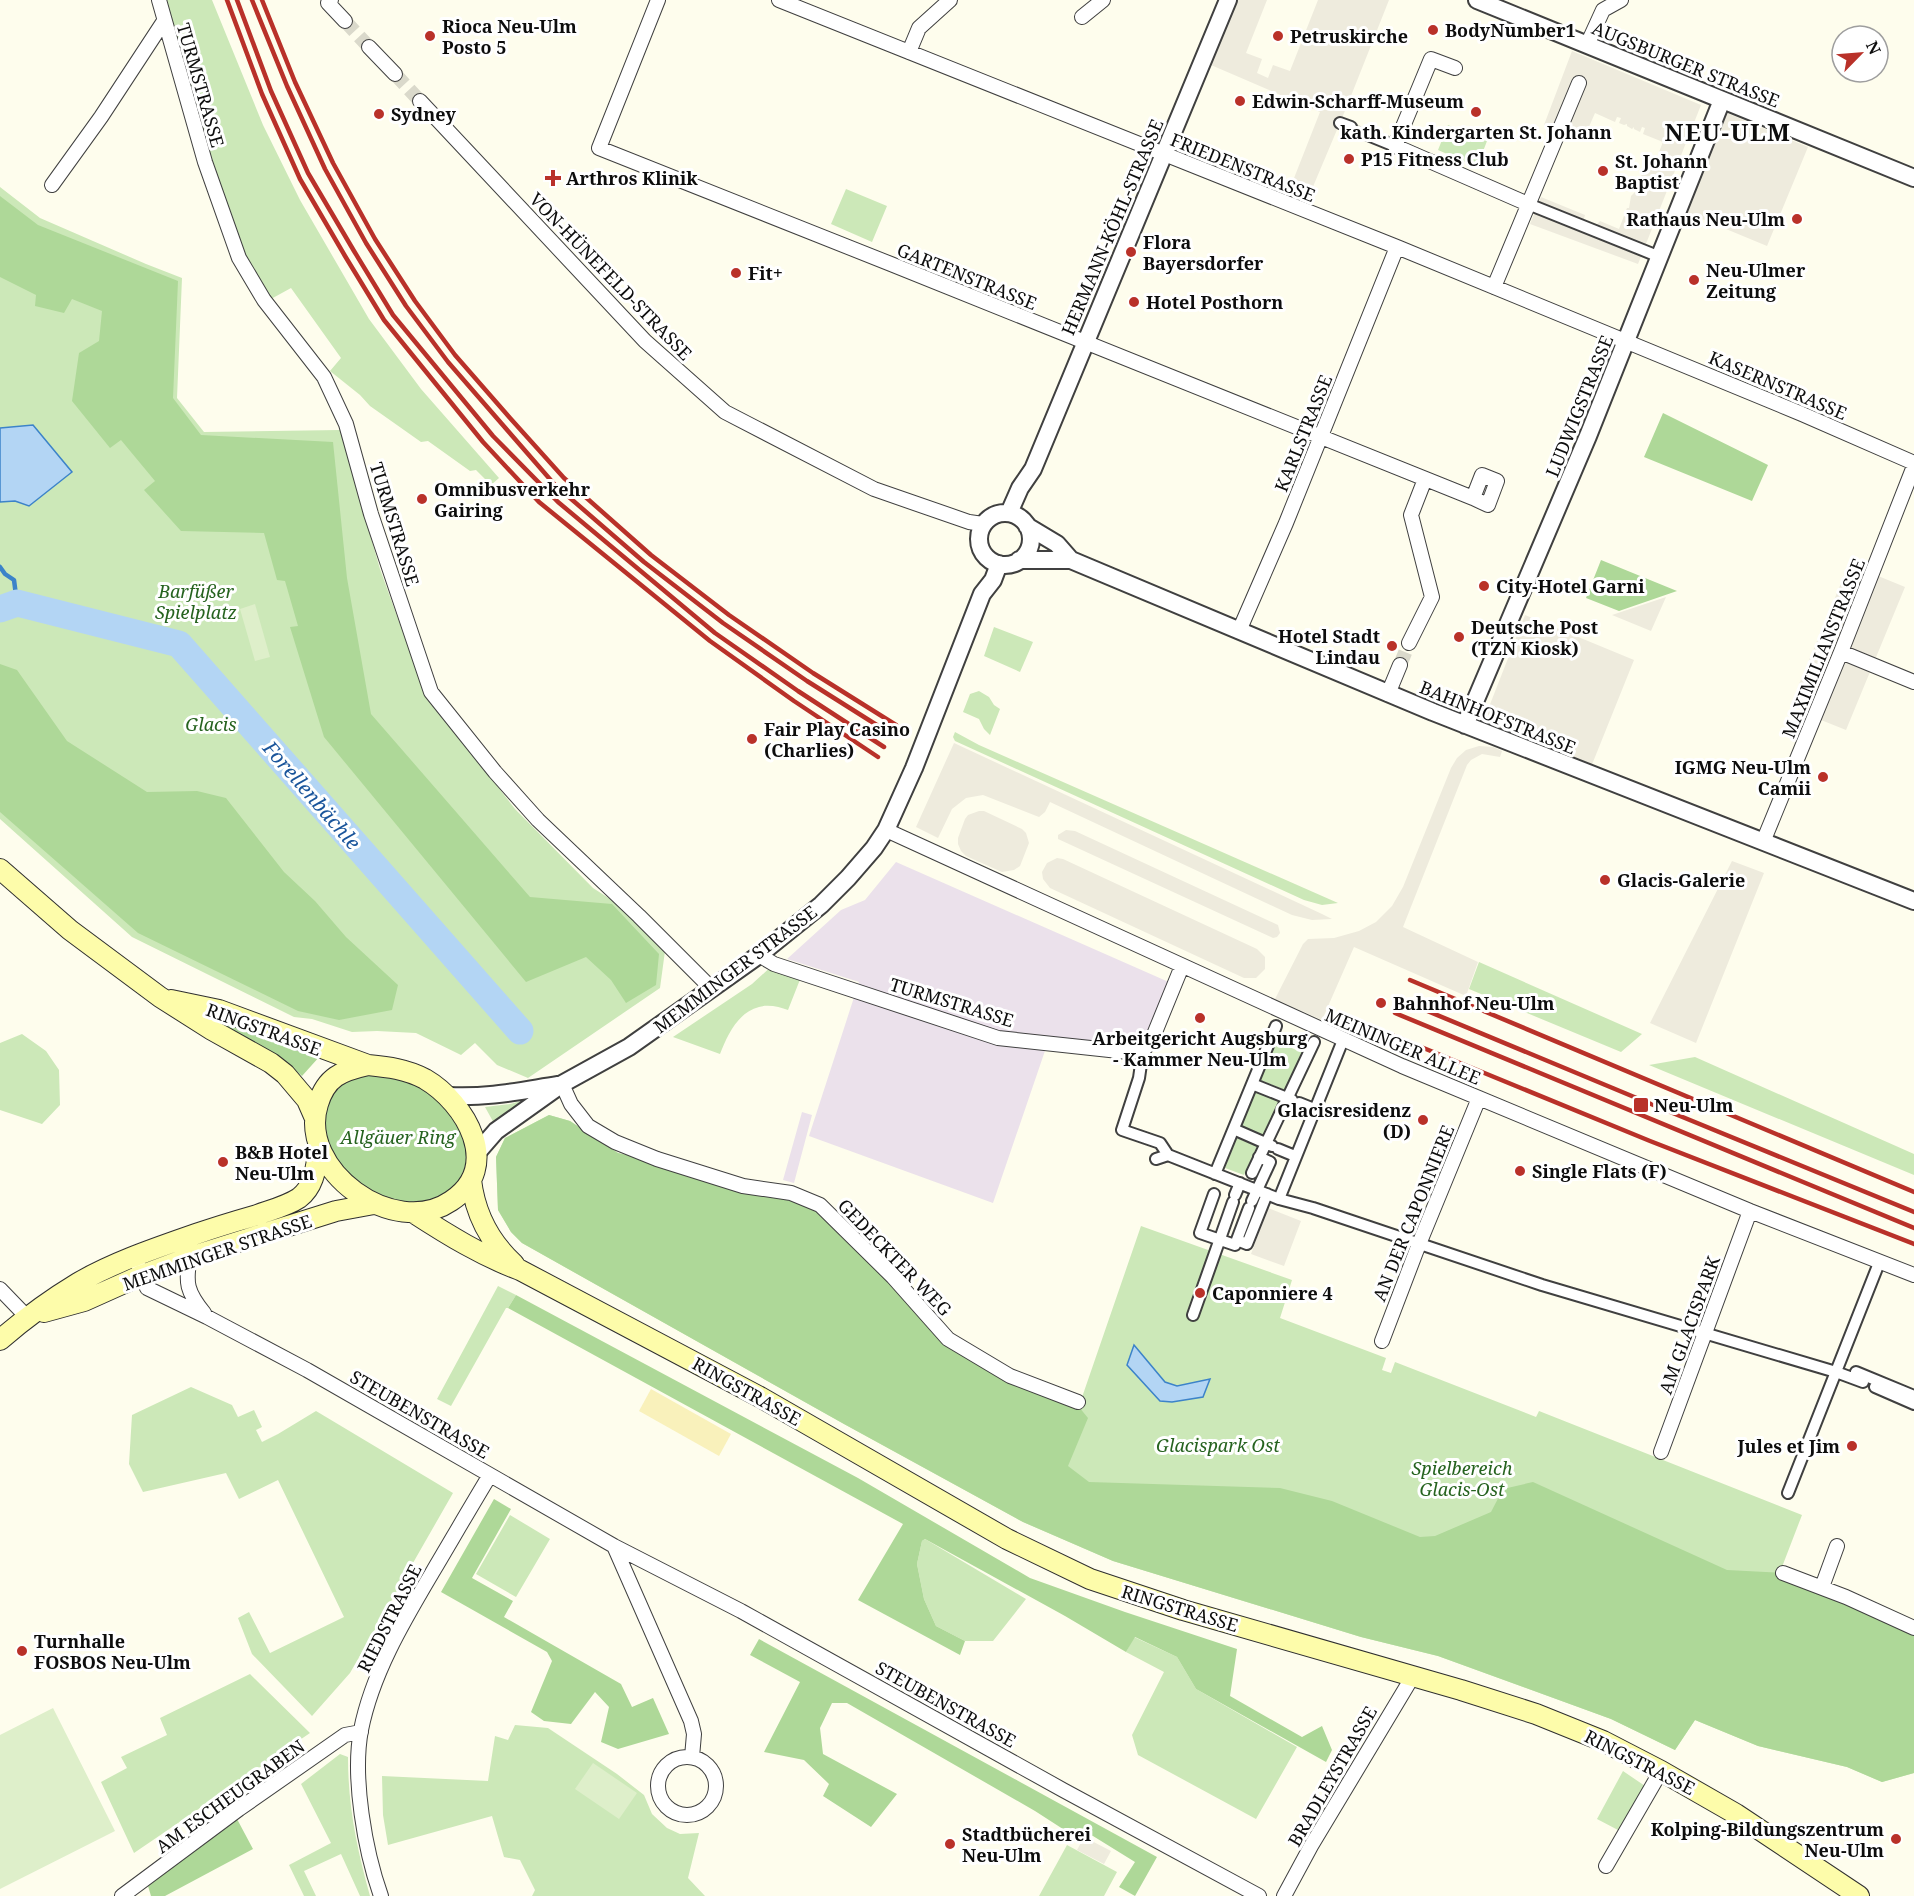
<svg xmlns="http://www.w3.org/2000/svg" width="1914" height="1896" font-family="'Noto Serif',serif">
  <style>
    .industrial { fill: #ebe1eb }
    .green { fill: #cce8b8 }
    .forest { fill: #aed898 }
    .sand { fill: #f9f1bb }
    .pitch { fill: #deefca }
    .plaza { fill: #eeebdd }
    .water { fill: #b3d5f4; stroke: #3c83c9; stroke-width: 1.5 }
    .lines { fill: none; stroke-linecap: round; stroke-linejoin: round }
    .stream { stroke: #3c83c9; stroke-width: 4.5 }
    .river { stroke: #b3d5f4; stroke-width: 27 }
    .pedestrian-tunnel { stroke: #dad9cb; stroke-width: 10; stroke-dasharray: 10 5; stroke-linecap: butt }
    .minor-tunnel { stroke: #dad9cb; stroke-width: 14; stroke-dasharray: 14 7; stroke-linecap: butt }
    .pedestrian-casing { stroke: #404040; stroke-width: 14 }
    .minor-casing { stroke: #404040; stroke-width: 16 }
    .tertiary-casing { stroke: #404040; stroke-width: 20 }
    .secondary-casing { stroke: #2f2f2f; stroke-width: 22 }
    .pedestrian { stroke: #fff; stroke-width: 10 }
    .minor { stroke: #fff; stroke-width: 14 }
    .tertiary { stroke: #fff; stroke-width: 16 }
    .secondary { stroke: #fdfcaa; stroke-width: 20 }
    .rail { stroke: #b93129; stroke-width: 4.5 }
    .poi-dot { fill: #b93129; stroke: #fff; stroke-width: 2 }
    .labels { text-anchor: middle; dominant-baseline: central; stroke-width: 6; stroke-linejoin: round; paint-order: stroke }
    .poi-label { font-size: 18px; font-weight: bold; fill: #0d0d0d; stroke: #fff; text-anchor: start }
    .street-label { font-size: 18px; fill: #0d0d0d; stroke: #fff }
    .park-label { font-size: 18px; font-style: italic; fill: #26631f; stroke: #fff }
    .water-label { font-size: 20px; font-style: italic; fill: #1a559b; stroke: #fff }
    .district-label { font-size: 24px; font-weight: bold; letter-spacing: 1.5px; fill: #0d0d0d; stroke: #fff }
  </style>
  <rect width="100%" height="100%" fill="#fefded"/>
  <path class="industrial" d="M896 862 1171 983 1146 1040 1139 1044 1125 1047 1049 1039 993 1203 809 1136 859 982 787 959 841 910 865 900Z
    M802 1112 812 1115 794 1183 783 1180Z"/>
  <path class="green" d="M166 0H212L263 125 300 200 369 319 421 389 499 478 491 485 476 470 470 471 428 441 421 442 370 406 360 395 330 371 341 358 291 288 271 299 242 250 212 168Z
    M1448 125 1487 141 1477 167 1438 150Z
    M0 187 40 218 146 264 182 278 177 398 204 432 340 430 380 569 424 691 515 809 593 888 621 906 665 951 660 988 528 1078 497 1065 475 1043 461 1055 416 1033 377 1031 352 1032 312 1019 294 1017 132 937 0 819Z
    M846 189 887 206 872 242 831 224Z
    M994 627 1033 642 1020 672 984 656Z
    M979 691 989 697 994 705 1000 709 990 735 984 729 979 719 963 712 970 694Z
    M955 732 979 745 1338 903 1322 905 1304 900 955 741 953 737Z
    M1479 962 1642 1034 1621 1052 1469 989Z
    M774 964 801 977 788 1010C780 1007 768 1004 759 1007 738 1012 727 1036 720 1054L673 1037 752 984Z
    M22 1034 46 1051 59 1070 60 1105 42 1124 0 1110V1043Z
    M1276 1041 1303 1053 1285 1090 1260 1080Z
    M1695 1057 1914 1154V1175L1649 1065Z
    M1255 1090 1280 1102 1263 1136 1241 1127Z
    M528 1099 495 1125 485 1107 510 1104Z
    M549 1115 570 1121 618 1153 655 1161 946 1342 1079 1406 1141 1226 1292 1280 1280 1318 1386 1358 1382 1370 1391 1373 1395 1362 1536 1417 1539 1411 1802 1515 1782 1567 1914 1773 1882 1782 1847 1767 1758 1746 1695 1720 1675 1750 1611 1719 1438 1656 1361 1637 1113 1561 1023 1522 844 1424 522 1243 511 1232 498 1210 496 1157 505 1138Z
    M1237 1138 1258 1147 1244 1175 1225 1168Z
    M498 1286 516 1295 508 1308H506L451 1406 437 1399Z
    M191 1387 232 1405 238 1417 254 1410 262 1427 256 1430 262 1442 278 1434 316 1411 453 1493 350 1673 312 1716 252 1654 238 1618 249 1612 270 1653 344 1617 278 1480 239 1499 226 1473 143 1492 129 1464 132 1415Z
    M510 1515 550 1539 516 1597 476 1574Z
    M925 1539 1026 1599 993 1641H965L936 1626 924 1599 917 1564 922 1541Z
    M1134 1637 1177 1657 1196 1689 1297 1747 1256 1819 1138 1755 1132 1735 1164 1672 1126 1652Z
    M250 1674 310 1733 134 1853 101 1782 127 1768 121 1757 167 1735 160 1718Z
    M515 1725 548 1728 617 1774 644 1795 652 1814 667 1828 680 1834 699 1833 688 1878 705 1896H532L535 1890 520 1860 504 1857 492 1816 388 1845 383 1815 382 1776 488 1781 495 1736 508 1740Z
    M340 1754 348 1757C348 1807 357 1849 370 1896H360L341 1854 304 1871 316 1896H304L289 1865 331 1843 301 1784Z
    M1623 1771 1645 1786 1618 1830 1597 1819Z
    M1067 1845 1117 1872 1104 1896H1039Z"/>
  <path class="forest" d="M0 196 38 225 178 281 173 398 201 435 333 442 347 578 371 714 530 897 612 904 659 954 656 985 626 1003 611 980 586 957 526 982 324 737 290 627 298 626 285 581 277 580 264 533 181 531 144 490 155 481 121 440 110 448 72 401 79 353 99 341 102 311 72 299 64 313 35 306 36 295 0 277Z
    M1663 413 1768 465 1752 501 1644 457Z
    M1601 560 1677 591 1619 611 1586 598Z
    M0 664 17 670 67 741 147 792 197 791 226 798 284 872 315 901 346 937 398 985 392 1010 339 1020 298 1011 138 933 0 812Z
    M180 1006 320 1056 302 1076 285 1061 253 1047Z
    M366 1073 411 1077 466 1126 470 1167 460 1186 422 1206 382 1198 355 1182 332 1159 320 1130 326 1102 344 1083Z
    M549 1115 570 1121 618 1153 790 1196 819 1208 946 1342 1079 1407 1088 1418 1068 1466 1089 1482 1280 1488 1332 1501 1420 1537 1435 1536 1491 1512 1503 1489 1533 1482 1727 1570 1783 1573 1914 1628V1773L1882 1782 1847 1767 1758 1746 1695 1720 1675 1750 1611 1719 1438 1656 1361 1637 1113 1561 1023 1522 844 1424 522 1243 511 1232 498 1210 496 1157 505 1138Z
    M516 1295 858 1478 1030 1578 1125 1612 1237 1649 1230 1696 1302 1737 1322 1726 1332 1750 1326 1762 1196 1689 1177 1657 1135 1637 1126 1652 1065 1616 925 1539 922 1541 917 1564 924 1599 936 1626 965 1641 960 1655 858 1600 903 1524 508 1308Z
    M494 1499 511 1509 472 1578 513 1601 504 1617 621 1684 632 1707 653 1698 669 1734 618 1749 601 1742 609 1707 595 1692 571 1724 544 1721 531 1712 552 1661 547 1652 441 1592Z
    M759 1639 1157 1857 1135 1896 1119 1887 1135 1862 1093 1836 1066 1831 1035 1811 847 1703H832L820 1728 823 1754 897 1794 871 1827 823 1796 829 1784 804 1760 764 1752 800 1682 750 1655Z
    M237 1819 253 1849 165 1896H151L148 1886Z"/>
  <path class="sand" d="M651 1389 731 1434 719 1456 639 1411Z"/>
  <path class="pitch" d="M255 604 270 657 255 661 240 609Z
    M53 1708 115 1831 0 1889V1735Z
    M593 1763 637 1793 619 1819 575 1789Z"/>
  <path class="plaza" d="M1230 0H1267L1246 53 1262 59 1257 73 1268 78 1273 65 1290 71 1318 0H1389L1347 106 1304 208 1285 201 1320 112 1204 62Z
    M1572 51 1701 105 1638 264 1530 224 1541 197 1585 215 1583 222 1594 228 1600 221 1619 229 1627 208H1629L1631 196 1635 192 1634 189 1636 188V185H1638L1637 182 1640 181 1639 178H1641L1642 172 1645 170 1644 168 1646 167V164L1649 160V156L1657 157 1663 142 1643 134 1645 128 1642 127 1640 132 1634 129V127L1632 129 1627 126V124L1624 125 1619 123 1621 118 1617 117 1615 122 1595 113 1588 129 1581 139 1544 125Z
    M1727 113 1808 147 1767 246 1685 212Z
    M1849 564 1905 587 1846 730 1821 720 1797 689Z
    M1666 597 1651 631 1612 615Z
    M1525 615 1634 660 1589 772 1502 729 1492 722 1487 712Z
    M954 743 1322 914 1332 919 1312 920 1292 915 1050 802 1045 812 1039 817 983 795 966 798 952 809 938 838 916 827Z
    M1479 746 1493 747 1502 751 1500 757 1482 754 1471 760 1467 765 1403 927 1478 962 1466 996 1354 947 1322 1020 1275 999 1303 944 1308 939 1334 938 1359 931 1376 922 1392 906 1403 887 1451 768 1457 758 1466 750Z
    M979 811H984L1022 829 1026 833 1029 843 1020 866 1014 870 1002 872 966 856 961 851 958 844V838L965 819 968 815Z
    M1066 830 1075 831 1278 925 1280 933 1277 937 1273 938 1058 839V835Z
    M1057 858 1063 859 1257 949 1265 957V969L1256 978H1244L1050 888 1043 879 1042 872 1047 863Z
    M1732 861 1764 873 1696 1043 1650 1023Z
    M1268 1208 1301 1221 1284 1266 1251 1254Z
    M1084 1837 1111 1851 1104 1864 1077 1850Z"/>
  <path class="water" d="M33 425 72 472 29 506 15 501 0 502V428Z
    M1134 1345 1165 1382 1177 1386 1210 1379 1203 1397 1172 1402 1160 1401 1127 1365Z"/>
  <g class="lines">
    <path class="stream" d="M0 567 5 574 14 580 17 603"/>
    <path class="river" d="M0 609 17 603 179 644 520 1031"/>
    <path class="pedestrian-tunnel" d="M1351 127 1368 135"/>
    <path class="minor-tunnel" d="M345 21 369 47
      M395 74 420 101
      M1400 665 1409 643"/>
    <g class="pedestrian-casing">
      <path id="pedestrian" d="M1340 123 1351 127
        M1368 135 1395 146
        M1528 204 1660 257
        M1143 1050 1139 1078 1122 1130 1160 1143 1168 1155
        M1257 1086 1292 1100
        M1299 1103 1314 1109
        M1238 1131 1272 1146
        M1278 1149 1295 1156
        M1156 1159 1168 1155 1279 1199 1313 1208 1542 1285 1836 1372 1863 1382
        M1252 1173 1314 1042
        M1215 1174 1276 1026
        M1214 1194 1200 1233 1235 1245 1249 1208
        M1235 1195 1240 1183
        M1279 1199 1343 1040
        M1252 1201 1270 1162 1259 1157
        M1237 1240 1247 1244 1267 1194
        M1193 1315 1233 1202
        M1856 1372 1914 1396
        M1875 1387 1914 1404
        M1788 1493 1879 1263"/>
    </g>
    <g class="minor-casing">
      <path id="minor" d="M159 0 205 162 239 258 264 300 324 377 346 424 371 514 431 692 495 772 538 820 639 916 711 988
        M331 0 328 3 345 21
        M658 0 599 148C891 263 1181 381 1473 498L1488 505 1497 481 1482 475 1473 498
        M779 0 1397 247 1802 414 1914 463
        M1082 17 1103 0
        M1587 45 1603 10 1621 0
        M369 47 395 74
        M909 52 919 28 950 0
        M1455 68 1431 59 1395 146 1528 204
        M420 101 645 341 725 412 874 489 969 522 983 524
        M52 185 101 117 164 21
        M1494 287 1579 83
        M1239 631 1286 523 1397 247
        M1409 643 1432 597 1411 515 1425 479
        M1841 652 1914 682
        M1388 694 1400 665
        M886 830 1402 1066 1750 1211 1914 1275
        M1763 842 1841 652 1914 466
        M759 955 774 964 998 1038 1128 1052 1143 1050 1151 1042 1182 966
        M562 1084 571 1104 588 1126 615 1142 657 1159 743 1186 791 1193 820 1205 893 1277 948 1339 1010 1376 1078 1402
        M190 1257C185 1283 187 1292 204 1313
        M139 1267 147 1288 207 1317 307 1370 614 1546 741 1611 1063 1790 1259 1896
        M0 1289 27 1317
        M1382 1341 1419 1244 1479 1098
        M1661 1452 1750 1211
        M614 1546 691 1721 694 1734 692 1757
        M1783 1573 1846 1597 1914 1628
        M1822 1587 1837 1546
        M658 1786a29 29 0 1 1 58 0a29 29 0 1 1-58 0Z
        M1606 1866 1661 1771
        M122 1896 239 1809 345 1735 361 1732
        M381 1896C365 1851 352 1778 361 1730 372 1674 403 1622 432 1573 451 1541 470 1508 490 1475
        M1284 1896 1311 1846 1413 1676"/>
    </g>
    <g class="tertiary-casing">
      <path id="tertiary" d="M1477 0 1914 178
        M1009 513 1020 488 1033 469 1228 0
        M979 539a26 26 0 1 1 52 0a26 26 0 1 1-52 0Z
        M1027 526 1057 544 1071 560
        M1019 560H1071L1433 712 1914 901
        M1465 725 1588 436 1722 100
        M449 1096C488 1098 519 1091 558 1085
        M476 1154 496 1131 562 1084 629 1047 759 955 821 905 848 878 874 848 886 830 914 768 982 594 993 580 999 564"/>
    </g>
    <g class="secondary-casing">
      <path id="secondary" d="M0 869 70 930 160 997 212 1030 271 1063 285 1074 307 1100 314 1116
        M171 1000 219 1010 368 1065
        M368 1065C388 1067 406 1069 425 1079 466 1103 503 1167 451 1201 394 1240 297 1170 318 1104 326 1077 341 1071 368 1065Z
        M471 1180C475 1213 490 1242 514 1264
        M414 1213C448 1235 482 1256 520 1270L760 1397 1007 1539 1090 1579 1183 1610 1461 1690 1536 1714 1603 1741 1661 1771 1736 1814 1859 1896
        M44 1312 84 1301 142 1275 190 1257 336 1211 374 1204
        M0 1340C24 1319 50 1300 78 1283 114 1262 156 1248 196 1234 216 1227 236 1221 257 1215 271 1210 287 1206 299 1198 315 1186 316 1166 319 1148"/>
    </g>
    <use href="#pedestrian" class="pedestrian"/>
    <use href="#minor" class="minor"/>
    <use href="#tertiary" class="tertiary"/>
    <use href="#secondary" class="secondary"/>
    <path class="rail" d="M227 0 262 94 300 179 345 256 384 320 483 442 539 502 710 641 794 701 878 757
      M237 0 271 91 308 173 354 251 393 315 493 436 558 502 715 633 798 691 884 747
      M252 0 287 86 325 169 366 243 406 306 448 362 555 485 644 562 723 623 807 681 891 734
      M262 0 295 82 333 163 375 239 415 301 455 355 510 418 564 478 651 555 729 615 813 673 896 725
      M1410 980 1914 1192
      M1401 1000 1663 1109 1914 1212
      M1395 1013 1914 1228
      M1387 1033 1650 1141 1914 1244"/>
  </g>
  <g class="poi-dot">
    <circle cx="1433" cy="30" r="6"/>
    <circle cx="430" cy="36" r="6"/>
    <circle cx="1278" cy="36" r="6"/>
    <circle cx="1240" cy="101" r="6"/>
    <circle cx="1476" cy="112" r="6"/>
    <circle cx="379" cy="114" r="6"/>
    <circle cx="1349" cy="159" r="6"/>
    <circle cx="1603" cy="171" r="6"/>
    <path d="M550 169h6v6h6v6h-6v6h-6v-6h-6v-6h6z"/>
    <circle cx="1797" cy="219" r="6"/>
    <circle cx="1131" cy="252" r="6"/>
    <circle cx="736" cy="273" r="6"/>
    <circle cx="1694" cy="280" r="6"/>
    <circle cx="1134" cy="302" r="6"/>
    <circle cx="422" cy="499" r="6"/>
    <circle cx="1484" cy="586" r="6"/>
    <circle cx="1459" cy="637" r="6"/>
    <circle cx="1392" cy="646" r="6"/>
    <circle cx="752" cy="739" r="6"/>
    <circle cx="1823" cy="777" r="6"/>
    <circle cx="1605" cy="880" r="6"/>
    <circle cx="1381" cy="1003" r="6"/>
    <circle cx="1200" cy="1018" r="6"/>
    <rect x="1633" y="1097" width="16" height="16" rx="3"/>
    <circle cx="1423" cy="1120" r="6"/>
    <circle cx="223" cy="1162" r="6"/>
    <circle cx="1520" cy="1171" r="6"/>
    <circle cx="1200" cy="1293" r="6"/>
    <circle cx="1852" cy="1446" r="6"/>
    <circle cx="22" cy="1651" r="6"/>
    <circle cx="1896" cy="1839" r="6"/>
    <circle cx="950" cy="1844" r="6"/>
  </g>
  <g class="labels">
    <g class="poi-label">
      <text x="442" y="26">Rioca Neu-Ulm<tspan x="442" dy="21">Posto 5</tspan></text>
      <text x="1445" y="30">BodyNumber1</text>
      <text x="1290" y="36">Petruskirche</text>
      <text x="1252" y="101">Edwin-Scharff-Museum</text>
      <text x="391" y="114">Sydney</text>
      <text x="1476" y="132" text-anchor="middle">kath. Kindergarten St. Johann</text>
      <text x="1361" y="159">P15 Fitness Club</text>
      <text x="1615" y="161">St. Johann<tspan x="1615" dy="21">Baptist</tspan></text>
      <text x="566" y="178">Arthros Klinik</text>
      <text x="1785" y="219" text-anchor="end">Rathaus Neu-Ulm</text>
      <text x="1143" y="242">Flora<tspan x="1143" dy="21">Bayersdorfer</tspan></text>
      <text x="1706" y="270">Neu-Ulmer<tspan x="1706" dy="21">Zeitung</tspan></text>
      <text x="748" y="273">Fit+</text>
      <text x="1146" y="302">Hotel Posthorn</text>
      <text x="434" y="489">Omnibusverkehr<tspan x="434" dy="21">Gairing</tspan></text>
      <text x="1496" y="586">City-Hotel Garni</text>
      <text x="1471" y="627">Deutsche Post<tspan x="1471" dy="21">(TZN Kiosk)</tspan></text>
      <text x="1380" y="636" text-anchor="end">Hotel Stadt<tspan x="1380" dy="21">Lindau</tspan></text>
      <text x="764" y="729">Fair Play Casino<tspan x="764" dy="21">(Charlies)</tspan></text>
      <text x="1811" y="767" text-anchor="end">IGMG Neu-Ulm<tspan x="1811" dy="21">Camii</tspan></text>
      <text x="1617" y="880">Glacis-Galerie</text>
      <text x="1393" y="1003">Bahnhof Neu-Ulm</text>
      <text x="1200" y="1038" text-anchor="middle">Arbeitgericht Augsburg<tspan x="1200" dy="21">- Kammer Neu-Ulm</tspan></text>
      <text x="1654" y="1105">Neu-Ulm</text>
      <text x="1411" y="1110" text-anchor="end">Glacisresidenz<tspan x="1411" dy="21">(D)</tspan></text>
      <text x="235" y="1152">B&amp;B Hotel<tspan x="235" dy="21">Neu-Ulm</tspan></text>
      <text x="1532" y="1171">Single Flats (F)</text>
      <text x="1212" y="1293">Caponniere 4</text>
      <text x="1840" y="1446" text-anchor="end">Jules et Jim</text>
      <text x="34" y="1641">Turnhalle<tspan x="34" dy="21">FOSBOS Neu-Ulm</tspan></text>
      <text x="1884" y="1829" text-anchor="end">Kolping-Bildungszentrum<tspan x="1884" dy="21">Neu-Ulm</tspan></text>
      <text x="962" y="1834">Stadtbücherei<tspan x="962" dy="21">Neu-Ulm</tspan></text>
    </g>
    <g class="street-label">
      <text transform="translate(1686 64) rotate(22)">AUGSBURGER STRASSE</text>
      <text transform="translate(201 85) rotate(74)">TURMSTRASSE</text>
      <text transform="translate(1243 167) rotate(22)">FRIEDENSTRASSE</text>
      <text transform="translate(1112 227) rotate(-67)">HERMANN-KÖHL-STRASSE</text>
      <text transform="translate(611 276) rotate(46)">VON-HÜNEFELD-STRASSE</text>
      <text transform="translate(967 276) rotate(22)">GARTENSTRASSE</text>
      <text transform="translate(1778 385) rotate(23)">KASERNSTRASSE</text>
      <text transform="translate(1579 406) rotate(-68)">LUDWIGSTRASSE</text>
      <text transform="translate(1303 433) rotate(-68)">KARLSTRASSE</text>
      <text transform="translate(395 524) rotate(73)">TURMSTRASSE</text>
      <text transform="translate(1823 648) rotate(-68)">MAXIMILIANSTRASSE</text>
      <text transform="translate(1498 717) rotate(22)">BAHNHOFSTRASSE</text>
      <text transform="translate(735 969) rotate(-37)">MEMMINGER STRASSE</text>
      <text transform="translate(952 1002) rotate(17)">TURMSTRASSE</text>
      <text transform="translate(264 1029) rotate(20)">RINGSTRASSE</text>
      <text transform="translate(1403 1046) rotate(23)">MEININGER ALLEE</text>
      <text transform="translate(1413 1213) rotate(-68)">AN DER CAPONNIERE</text>
      <text transform="translate(217 1252) rotate(-19)">MEMMINGER STRASSE</text>
      <text transform="translate(895 1257) rotate(46)">GEDECKTER WEG</text>
      <text transform="translate(1689 1325) rotate(-70)">AM GLACISPARK</text>
      <text transform="translate(747 1391) rotate(29)">RINGSTRASSE</text>
      <text transform="translate(420 1414) rotate(30)">STEUBENSTRASSE</text>
      <text transform="translate(1180 1608) rotate(17)">RINGSTRASSE</text>
      <text transform="translate(389 1618) rotate(-63)">RIEDSTRASSE</text>
      <text transform="translate(946 1704) rotate(29)">STEUBENSTRASSE</text>
      <text transform="translate(1640 1762) rotate(27)">RINGSTRASSE</text>
      <text transform="translate(1332 1776) rotate(-60)">BRADLEYSTRASSE</text>
      <text transform="translate(230 1796) rotate(-36)">AM ESCHEUGRABEN</text>
    </g>
    <g class="park-label">
      <text x="196" y="591">Barfüßer<tspan x="196" dy="21">Spielplatz</tspan></text>
      <text x="211" y="724">Glacis</text>
      <text x="398" y="1137">Allgäuer Ring</text>
      <text x="1218" y="1445">Glacispark Ost</text>
      <text x="1462" y="1468">Spielbereich<tspan x="1462" dy="21">Glacis-Ost</tspan></text>
    </g>
    <g class="water-label">
      <text transform="translate(312 795) rotate(49)">Forellenbächle</text>
    </g>
    <g class="district-label">
      <text x="1728" y="131">NEU-ULM</text>
    </g>
  </g>
  <g transform="translate(1860 54) rotate(65)"><circle r="28" fill="#ffffff" stroke="#9e9e9e" stroke-width="1.5"/>
  <path d="M0-4.5L10 22L0 15L-10 22Z" fill="#b93129"/>
  <text y="-9" font-size="16" font-weight="bold" text-anchor="middle" fill="#0d0d0d">N</text>
  </g>
</svg>
